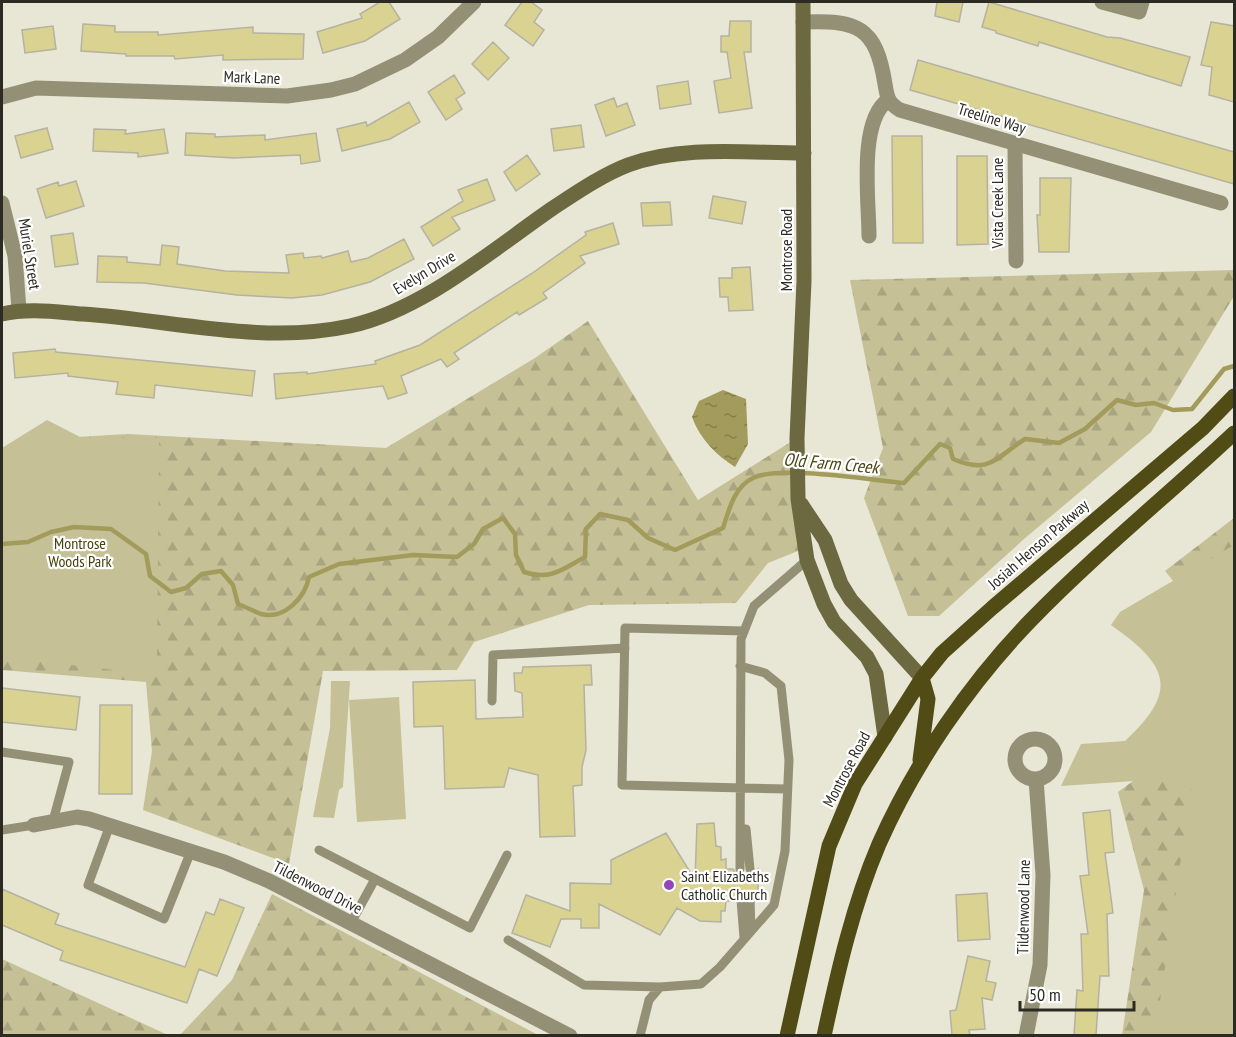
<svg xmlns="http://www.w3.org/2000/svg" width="1236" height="1037" font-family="'PT Sans Narrow',sans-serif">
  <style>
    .forest { fill: url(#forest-firs) }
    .park { fill: #c5c096 }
    .water { fill: url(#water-ripples) }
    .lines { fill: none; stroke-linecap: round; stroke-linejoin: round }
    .stream { stroke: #a29b5b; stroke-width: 4.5 }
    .building { fill: #dad291; stroke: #b4b2a1; stroke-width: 1.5 }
    .lane { stroke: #939076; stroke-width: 9 }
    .street { stroke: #939076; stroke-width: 15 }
    .secondary { stroke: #6c6840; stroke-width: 15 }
    .primary { stroke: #514b15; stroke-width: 15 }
    .poi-dot { fill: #9247b9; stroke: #fff; stroke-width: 2 }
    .labels { text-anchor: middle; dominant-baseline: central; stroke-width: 4.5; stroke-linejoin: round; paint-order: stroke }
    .street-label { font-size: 16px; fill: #2b2a23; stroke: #fff }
    .park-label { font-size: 16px; fill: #453f0a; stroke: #fff }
    .poi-label { font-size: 16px; fill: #2b2a23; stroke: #fff; text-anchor: start }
    .water-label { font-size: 18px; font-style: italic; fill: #4b4512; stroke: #fff }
  </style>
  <defs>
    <pattern id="forest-firs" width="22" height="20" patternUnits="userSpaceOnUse" patternTransform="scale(1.5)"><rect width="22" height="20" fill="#c5c096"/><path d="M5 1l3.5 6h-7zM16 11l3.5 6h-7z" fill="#a9a581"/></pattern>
    <pattern id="water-ripples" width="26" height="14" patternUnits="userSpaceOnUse" patternTransform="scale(1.5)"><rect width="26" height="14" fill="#a29b5b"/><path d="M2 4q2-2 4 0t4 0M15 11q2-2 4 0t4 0" fill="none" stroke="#847f4b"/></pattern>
  </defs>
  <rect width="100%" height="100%" fill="#e8e6d4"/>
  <path class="forest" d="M1234 270V296L1151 432 1024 539 939 616H908L864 498 883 448 850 280Z
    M588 321 698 500 797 438 808 547 768 563 736 603 589 605 474 642 457 670 323 671 289 864 143 810 152 751 146 682 2 670V453L25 440 128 434 386 448 535 358Z
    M1234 518V1035H1122L1144 890 1118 792 1199 733 1206 621 1165 571Z
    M272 894 538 1035H180L232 980Z
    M2 959 168 1035H2Z"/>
  <path class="park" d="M47 420 82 438H159L157 675 2 657V448Z
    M1234 545V1035H1155L1193 777 1061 786 1081 744 1125 741C1180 690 1168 665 1111 625L1120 612Z
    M331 681H350L343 787 339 790 334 818 313 817 330 728Z
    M399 697 406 819 357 822 349 700Z"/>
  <path class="water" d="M723 390 746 399 748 444 735 467C716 455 700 439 692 417L699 401Z"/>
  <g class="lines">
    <path class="stream" d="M2 544 28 542 51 532 74 527 111 529 146 554 150 576 171 592 186 588 202 574 221 571 233 585 238 604C246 607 253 611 261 614 284 620 305 598 309 577L339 564 413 555 457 557 474 544 483 529 503 518 515 534 516 555 524 572C550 581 563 569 585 557L586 529 600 514 628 520 648 538 675 550 723 528C729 510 734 487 753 478 779 465 871 480 904 483L940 444 950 448 953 459C991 475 996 457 1025 439L1059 443 1085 429 1117 400 1136 405 1154 403 1173 410 1192 409 1224 369 1234 366"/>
  </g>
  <path class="building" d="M380 2H389L400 19 365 41 323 53 317 32 362 18 360 14Z
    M522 2H531L542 10 534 22 544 30 533 46 505 25Z
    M937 2H963L959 22 935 16Z
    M989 2 1107 37 1120 38 1190 57 1181 86 1039 42 1038 46 996 33V31L982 27Z
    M730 21H751V52H744L752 108 719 113 714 81 731 78 727 52H721V36H729Z
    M1211 22 1234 26V102L1209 95 1212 67 1201 65Z
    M83 24 115 26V32H158V35L253 27V33L304 34 303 59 223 60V55L175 59 174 56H126V54L81 51Z
    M53 26 56 49 25 53 22 30Z
    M493 42 509 58 488 80 472 64Z
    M918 60 1234 152V184L910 90Z
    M454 75 465 93 456 99 462 109 446 120 428 92Z
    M688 81 691 104 660 109 657 86Z
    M614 98 617 107 627 103 635 125 606 136 595 105Z
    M409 102 420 122 390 139 342 151 337 129 366 122 367 126Z
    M581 125 584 147 554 151 551 129Z
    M47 128 53 149 21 158 15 136Z
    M94 129 126 130 125 134 164 129 168 153 138 157V153L93 151Z
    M186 133 215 134V137L265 135V140L316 133 320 161 301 164 300 155 234 158 185 155Z
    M892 136H922L923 243H893Z
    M527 155 540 174 516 191 504 172Z
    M957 156H987L988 244 957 245Z
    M1040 178H1071L1069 252H1039L1037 215H1040Z
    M487 179 495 200 452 217 460 229 433 246 421 227 463 201 458 190Z
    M76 181 84 206 46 218 37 189 58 182 59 186Z
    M713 196 746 202 742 224 709 218Z
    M670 202 672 225 643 226 641 203Z
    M613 223 619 244 580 256 585 263 543 293 547 298 519 315 517 312 454 353 459 359 447 367 441 359 401 376 407 393 388 399 383 386 276 399 274 374 307 372V374L376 364 375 361 420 345 531 274 586 235 585 232Z
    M73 233 78 264 55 267 51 236Z
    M404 239 414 259 370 282 322 295 292 298 237 295 144 283 97 282 98 256 127 257V262L160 265 162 245 179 247 177 264 225 271 289 273 286 255 303 253 304 258 321 256 322 258 348 251 351 262 368 258Z
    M750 267 753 310 729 311 728 297H720L719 278H732V268Z
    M55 349 56 352 255 371 252 396 155 385 154 398 116 394 118 382 68 376V373L15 378 13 353Z
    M591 665 592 685H584L586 750 582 767V785L573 786 575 836 540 837 538 775 509 768 504 787 445 789 443 726 414 727 413 682 475 680 476 719 523 717 522 693 515 691 514 673H522L523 667Z
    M2 688 80 697 76 730 2 722Z
    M100 705H132V794H99Z
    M1110 810 1114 852 1105 853 1113 913 1107 914 1109 976H1100L1096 1035H1074L1077 990 1083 991 1081 934H1088L1080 876 1089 875 1083 813Z
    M714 823 716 846 721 847V860L726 859V869H733L737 875 750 876 758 869V900L753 894 741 893 737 895 734 901H726L725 911H721V922L700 921 677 908 660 935 599 904V928H581V919H561L550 947 512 933 526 895 570 911V883L611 884V860L666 833 695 880 697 824Z
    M2 889 59 914 55 924 185 967 206 912 214 915 220 899 244 908 217 976 199 969 187 1003 60 960 63 951 2 925Z
    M987 893 990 939 958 941 956 895Z
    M968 956 990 961 986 981 996 983 992 1000 982 998 985 1029 969 1030 970 1035H952L950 1011 956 1010Z"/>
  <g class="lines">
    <path class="lane" d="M744 631 625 628 622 785 787 789
      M492 701 493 655 625 648
      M2 752 69 762 53 821
      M110 825 88 885 164 919 191 851
      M746 829 750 869
      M2 830 34 825
      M319 850 470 928 507 855
      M740 869 741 639 754 606 807 560
      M741 900 744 938
      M750 900 751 930
      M351 923 375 879
      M508 940 584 985 660 987
      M640 1036 649 1000 660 987 701 984 720 967 774 905 785 851 789 760 781 686 765 673 740 666"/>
    <path class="street" d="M1102 2 1139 12 1142 2
      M803 22C857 20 876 26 885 84 887 97 888 103 900 110L1221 203
      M2 97 36 88 287 96 331 90 355 84 405 60 438 37 474 2
      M1015 144 1016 261
      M2 203 15 256 19 310
      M869 236C869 201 858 121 888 100
      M1015 759a20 20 0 1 1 40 0a20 20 0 1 1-40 0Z
      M34 825 77 817 89 819 224 862 269 881 570 1036
      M1026 1036 1040 965 1043 875 1036 779"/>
    <path class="secondary" d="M803 2 804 281 797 438 798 499 807 560 824 604 834 622 867 657 876 674 885 737
      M2 314C28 308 56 312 83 314 171 320 262 345 350 326 423 310 492 250 553 208 576 193 602 175 628 165 682 145 747 153 804 153
      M801 504 825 540 841 584 851 600 922 678"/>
    <path class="primary" d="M920 760 928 699 922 678
      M787 1036 829 846 855 784 922 678 942 653 992 608 1203 428 1234 396
      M824 1036C838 971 853 905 879 844 915 763 969 684 1031 620 1095 554 1167 496 1234 433"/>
  </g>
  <circle class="poi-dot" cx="669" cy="885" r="6"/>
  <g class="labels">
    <g class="street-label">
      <text transform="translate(252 77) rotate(2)">Mark Lane</text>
      <text transform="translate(992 118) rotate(17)">Treeline Way</text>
      <text transform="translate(997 203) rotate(-90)">Vista Creek Lane</text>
      <text transform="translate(786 250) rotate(-90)">Montrose Road</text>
      <text transform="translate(30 254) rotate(81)">Muriel Street</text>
      <text transform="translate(424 272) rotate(-31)">Evelyn Drive</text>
      <text transform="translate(1038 544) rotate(-41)">Josiah Henson Parkway</text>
      <text transform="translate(846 769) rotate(-62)">Montrose Road</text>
      <text transform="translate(318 887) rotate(27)">Tildenwood Drive</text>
      <text transform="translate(1023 907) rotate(-89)">Tildenwood Lane</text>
    </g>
    <g class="park-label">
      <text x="80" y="543">Montrose<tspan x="80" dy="18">Woods Park</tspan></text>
    </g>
    <g class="poi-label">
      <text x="681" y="876">Saint Elizabeths<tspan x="681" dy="18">Catholic Church</tspan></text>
    </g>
    <g class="water-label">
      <text transform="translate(831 463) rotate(5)">Old Farm Creek</text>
    </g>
  </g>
  <rect width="1236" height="1037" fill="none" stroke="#2b2a23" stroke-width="6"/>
  <path d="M1020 1001v9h114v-9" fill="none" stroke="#2b2a23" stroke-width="3"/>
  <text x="1029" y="1001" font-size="18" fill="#2b2a23" stroke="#ffffff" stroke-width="4.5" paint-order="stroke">50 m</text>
</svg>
